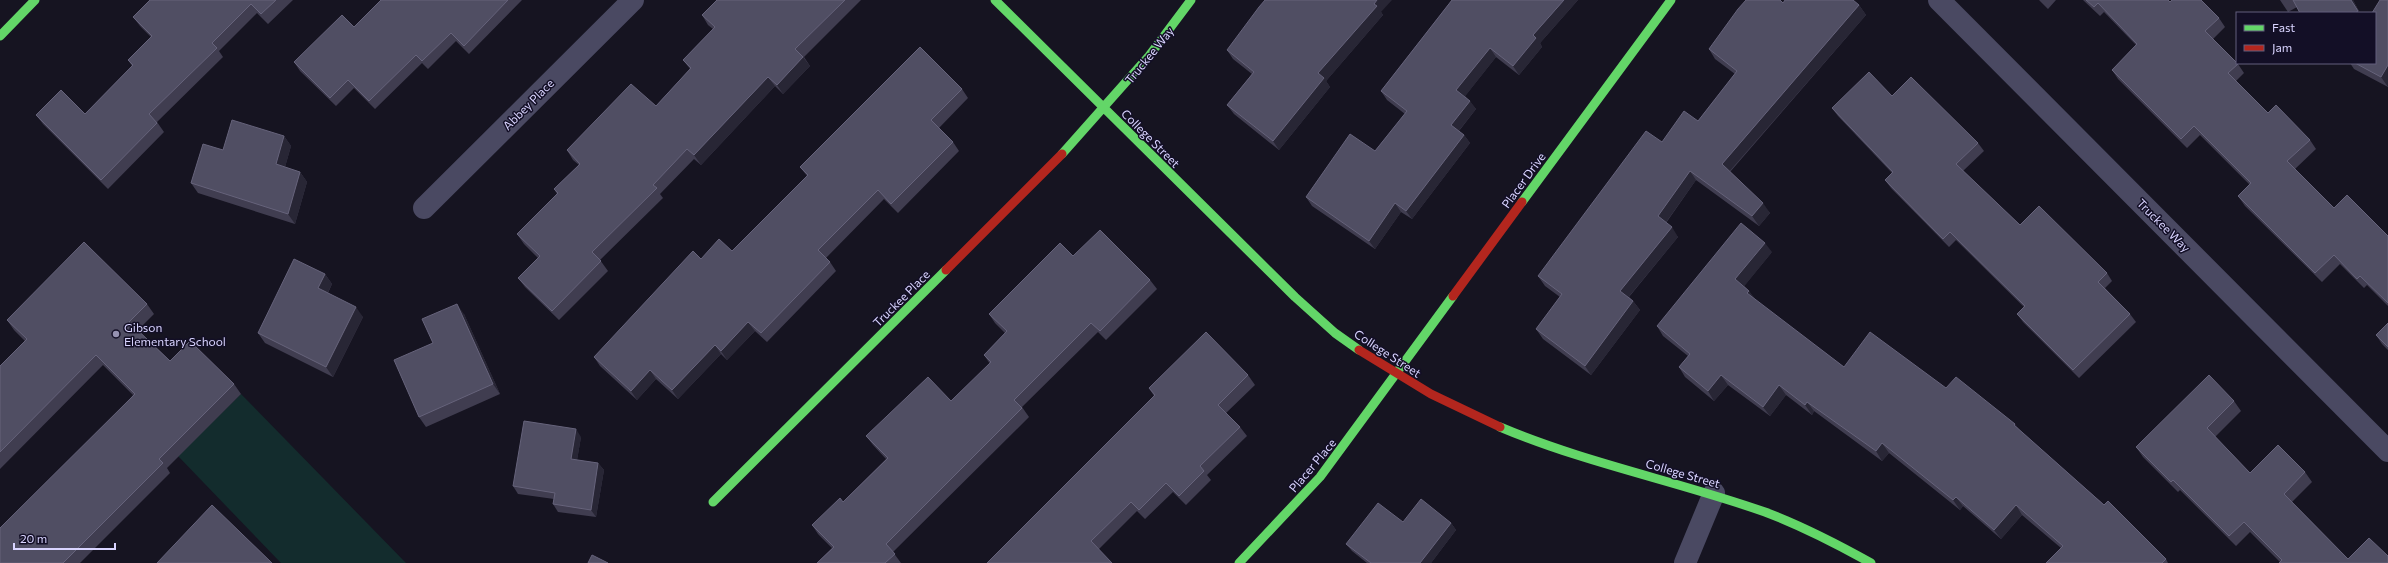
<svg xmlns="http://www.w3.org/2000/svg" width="2388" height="563" font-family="Commissioner,sans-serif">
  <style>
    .green { fill: #132c2d }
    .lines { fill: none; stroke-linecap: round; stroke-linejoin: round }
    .street { stroke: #4a4962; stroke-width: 22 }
    .fast { stroke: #63d668; stroke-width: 9 }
    .jam { stroke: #b3261e; stroke-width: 9 }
    .wall { fill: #403d50 }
    .shaded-wall { fill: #282635 }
    .building { fill: #504e63; stroke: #66637b }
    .poi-dot { fill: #9591b1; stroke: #130f26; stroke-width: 1.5 }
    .labels { text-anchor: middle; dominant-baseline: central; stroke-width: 3; stroke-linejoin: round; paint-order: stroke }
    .street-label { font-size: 12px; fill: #d9d4ff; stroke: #130f26 }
    .poi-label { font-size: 12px; fill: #d9d4ff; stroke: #130f26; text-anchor: start }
  </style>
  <rect width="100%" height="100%" fill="#161421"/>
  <path class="green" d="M241 394 406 563H281L178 456Z"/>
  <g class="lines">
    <path class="street" d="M1939 0 2388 451
      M424 208 633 0
      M1685 563 1714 493"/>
    <path class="fast" d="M995 0 1295 297 1335 333 1359 350
      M0 36 35 0
      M1062 154 1149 56 1191 0
      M1522 202 1671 0
      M1500 427C1585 463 1677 481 1765 512 1802 526 1837 544 1871 563
      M713 502 946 270
      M1239 563 1320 477 1453 296"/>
    <path class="jam" d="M946 270 1062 154
      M1453 296 1522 202
      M1359 350 1431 394 1500 427"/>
  </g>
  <path class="wall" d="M150 0H293L268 24 257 13 219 51 223 57 157 122 164 132 108 189 43 124 36 115 85 114 132 66 128 60 151 37 140 26 133 17Z
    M381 0H522L469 54 456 41 428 69 422 63 375 109 354 88 336 106 300 71 294 62 354 27Z
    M717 0H861L804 57 810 66 783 94 775 86 701 165 694 159 660 194 663 198 600 260 608 271 559 320 525 287 518 278 538 258 524 244 517 234 557 194 554 189 579 165 573 160 567 150 656 106 690 69 683 60 713 29 708 25 702 15Z
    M1452 0H1578L1540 43 1542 47 1519 75 1496 57 1465 96 1476 109 1459 131 1464 135 1470 143 1412 219 1401 212 1375 249 1312 206 1306 197 1375 151 1405 114 1387 100 1381 91Z
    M2039 0H2056L2048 9Z
    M2083 0H2168L2170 2 2219 18 2225 27 2213 39 2238 64 2244 73 2236 81 2268 113 2310 140 2316 149 2295 169 2334 208 2388 236V306L2367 285 2364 288 2340 264 2322 282 2245 206 2238 196 2250 185 2200 135 2187 148 2118 79 2112 70 2136 45 2104 12 2100 16Z
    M2280 0H2353L2360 13H2300L2297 7 2288 12Z
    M2388 0V87L2354 69 2350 63H2375Z
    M1783 3 1859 5 1866 15 1730 172 1770 213 1759 226 1696 180 1666 223 1678 237 1629 297 1633 301 1640 310 1591 375 1543 339 1536 329 1560 297 1545 286 1538 276 1662 142 1698 121 1735 74 1715 59 1709 49Z
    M1381 12 1383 15 1326 81 1330 87 1279 150 1234 114 1227 105 1252 74 1233 59 1227 50Z
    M962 89 968 98 939 128 953 142 959 151 898 213 884 199 826 258 830 262 836 271 767 342 755 331 727 360 721 354 678 399 656 379 637 400 600 366 594 357 701 259 732 251 807 176 800 167Z
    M1892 96 1978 143 1984 151 1963 171 2020 225 2107 273 2112 281 2105 288 2130 314 2136 322 2079 378 2023 322 2017 314 2024 307 1956 240 1949 247 1891 188 1885 180 1892 173 1838 116 1832 108Z
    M284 136 291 146 285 167 300 172 307 182 295 224 198 193 191 183 223 150Z
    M1772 252 1744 286 1749 291 1755 300 1844 367 1946 388 2015 424 2020 431 2166 559 2168 563H2046L2061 548 2022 515 2001 539 1963 506 1960 510 1889 453 1882 461 1814 411 1812 415 1786 395 1770 416 1728 385 1714 401 1685 377 1679 367 1688 356 1663 336 1657 326Z
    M1073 256 1150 280 1157 289 1106 340 1098 332 1022 407 1029 417 893 552 901 563H817L832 548 818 534 812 525 843 502 886 459 873 445 866 436 951 401 990 364 984 355 1005 333 995 323 989 314Z
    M325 274 332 284 328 293 363 317 333 377 265 343 258 333Z
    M147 304 154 314 138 330 170 361 234 384 241 394 167 468 170 473 80 563H0L133 395 103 365 0 469V366L25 341 14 330 7 320Z
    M464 314 500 394 426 427 419 417 433 343Z
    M2388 323V350L2382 344 2376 335Z
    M1248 375 1255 385 1226 413 1240 427 1247 436 1207 475 1211 480 1186 505 1173 492 1145 519 1137 511 1099 549 987 563 1154 396 1149 388Z
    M2234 401 2241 411 2215 437 2250 473 2305 472 2312 482 2292 502 2348 559 2388 563 2280 562 2250 532 2236 546 2180 490 2178 492 2143 457 2136 447Z
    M581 437 577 460 598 463 604 470 596 517 558 512 553 504 554 499 518 494 513 486Z
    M1403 522 1451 523 1456 530 1431 563H1367L1352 551 1346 544Z"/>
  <path class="shaded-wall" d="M1377 0H1392L1381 12 1383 15 1326 81 1330 87 1279 150 1273 141 1318 73Z
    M1564 0H1578L1540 43 1542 47 1519 75 1513 66 1533 35Z
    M2351 0H2353L2360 13H2359Z
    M1859 5 1866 15 1728 173 1722 164Z
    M1490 48 1496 57 1463 99 1456 90Z
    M803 57 810 66 783 94 777 85Z
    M2388 65V87L2381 77Z
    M768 77 775 86 701 165 694 155Z
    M1470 101 1476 109 1457 133 1451 125Z
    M1464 135 1470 143 1412 219 1406 211Z
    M284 136 291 146 283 174 276 164Z
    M1690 171 1696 180 1664 225 1658 216Z
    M300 172 307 182 295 224 288 214Z
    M1395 203 1401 212 1375 249 1369 241Z
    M1763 203 1770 213 1759 226 1752 216Z
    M1672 227 1678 237 1626 300 1620 291Z
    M1765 243 1772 252 1742 289 1735 279Z
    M325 274 332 284 325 298 318 288Z
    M1749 291 1756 300 1747 293Z
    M1633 301 1640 310 1591 375 1585 366Z
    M457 304 464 314 500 394 493 384Z
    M356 307 363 317 333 377 326 367Z
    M748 322 755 331 727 360 721 351Z
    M715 345 721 354 678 399 672 390Z
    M650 370 656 379 637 400 631 391Z
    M1721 375 1728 385 1714 401 1708 391Z
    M1779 385 1786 395 1770 416 1763 407Z
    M1807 402 1814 411 1812 415 1805 405Z
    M2015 424 2022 434 2014 425Z
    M576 429 581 437 576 466 571 459Z
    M1882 443 1889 453 1882 461 1876 451Z
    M598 463 604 470 596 517 591 510Z
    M1956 497 1963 506 1960 510 1953 500Z
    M2016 505 2022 515 2001 539 1994 530Z
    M1451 523 1456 530 1431 563H1420Z"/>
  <path class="building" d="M150 0H276L261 14 251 4 212 43 217 48 149 114 157 123 101 180 36 115 61 90 85 114 133 65 128 60 152 36 133 17Z
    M381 0H508L464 46 451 33 422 61 416 55 369 101 348 80 330 98 294 62 342 15 354 27Z
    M717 0H845L795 49 803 57 777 85 768 77 694 155 687 149 653 185 657 188 592 252 601 261 552 311 518 278 540 256 517 234 558 193 554 189 580 164 567 150 631 84 656 106 691 68 683 60 715 27 702 15Z
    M1265 0H1377L1374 4 1377 6 1318 73 1324 78 1273 141 1227 105 1254 72 1227 50 1259 7Z
    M1452 0H1564L1533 35 1536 38 1513 66 1490 48 1456 90 1470 101 1451 125 1464 135 1406 211 1395 203 1369 241 1306 197 1350 134 1375 151 1407 111 1381 91Z
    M1746 0H1780L1783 3 1785 0H1853L1859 5 1722 164 1763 203 1752 216 1690 171 1658 216 1672 227 1620 291 1633 301 1585 366 1536 329 1562 294 1538 276 1646 131 1662 142 1684 111 1698 121 1737 71 1709 49 1738 9Z
    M2086 0H2168L2170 2 2172 0H2201L2219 18 2205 31 2238 64 2228 73 2268 113 2276 105 2310 140 2287 161 2334 208 2347 195 2388 236V303L2360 276 2357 279 2334 255 2315 273 2238 196 2251 183 2194 126 2181 139 2112 70 2137 44 2098 3 2094 7Z
    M2293 0H2351L2358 11 2355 13H2300Z
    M2380 0H2388V65L2381 77 2355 63H2375V13H2372Z
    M920 47 962 89 931 120 953 142 891 204 878 190 818 250 830 262 761 333 748 322 721 351 715 345 672 390 650 370 631 391 594 357 693 251 701 259 719 239 732 251 808 175 800 167Z
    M1869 72 1892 96 1911 77 1978 143 1956 164 2020 225 2039 206 2107 273 2098 282 2130 314 2073 370 2017 314 2025 306 1950 232 1943 239 1885 180 1893 172 1832 108Z
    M232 120 284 136 276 164 300 172 288 214 191 183 203 144 223 150Z
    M1741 223 1765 243 1735 279 1749 291 1747 293 1844 367 1870 332 1946 388 1956 377 2015 424 2014 425 2104 505 2108 501 2166 559 2162 563H2046L2063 546 2016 505 1994 530 1956 497 1953 500 1882 443 1876 451 1807 402 1805 405 1779 385 1763 407 1721 375 1708 391 1679 367 1690 354 1657 326Z
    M1100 230 1150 280 1100 331 1091 323 1014 400 1022 408 886 544 895 554 885 563H817L834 547 812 525 840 498 843 502 888 458 866 436 928 377 951 401 991 362 984 355 1007 331 989 314 1060 243 1073 256Z
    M84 242 147 304 129 322 170 361 190 341 234 384 159 459 163 463 63 563H0V528L135 394 96 355 0 452V366L27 339 7 320Z
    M294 259 325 274 318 288 356 307 326 367 258 333Z
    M457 304 493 384 419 417 394 360 433 343 422 319Z
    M2388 323V347L2376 335Z
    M1206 332 1248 375 1218 405 1240 427 1200 466 1204 471 1179 496 1166 483 1139 510 1131 502 1091 541 1112 563H987L1155 395 1149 388Z
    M2209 375 2234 401 2207 428 2250 473 2278 445 2305 472 2284 494 2348 559 2369 538 2388 556V563H2279L2282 560 2244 522 2229 536 2173 480 2171 482 2136 447Z
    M524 421 576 429 571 459 598 463 591 510 553 504 555 493 513 486Z
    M1421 499 1451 523 1420 563H1371L1346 544 1378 503 1403 522Z
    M212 505 272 563H157Z
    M592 555 608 563H588Z"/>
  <circle class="poi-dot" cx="116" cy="334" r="4"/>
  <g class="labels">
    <g class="street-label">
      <text transform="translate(1149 55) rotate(-51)">Truckee Way</text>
      <text transform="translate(528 104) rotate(-45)">Abbey Place</text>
      <text transform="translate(1151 138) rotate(45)">College Street</text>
      <text transform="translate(1523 180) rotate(-54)">Placer Drive</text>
      <text transform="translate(2164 225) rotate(45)">Truckee Way</text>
      <text transform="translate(901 298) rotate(-45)">Truckee Place</text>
      <text transform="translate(1388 353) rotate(33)">College Street</text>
      <text transform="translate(1312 465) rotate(-50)">Placer Place</text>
      <text transform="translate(1683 473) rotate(16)">College Street</text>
    </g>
    <g class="poi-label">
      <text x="124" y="327">Gibson<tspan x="124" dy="14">Elementary School</tspan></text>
    </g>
  </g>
  <rect x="2236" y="12" width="140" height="52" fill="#130f26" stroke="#625e7d"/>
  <rect x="2244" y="25" width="20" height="6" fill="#63d668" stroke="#625e7d"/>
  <text x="2272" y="32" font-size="12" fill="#d9d4ff">Fast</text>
  <rect x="2244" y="45" width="20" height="6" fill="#b3261e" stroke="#625e7d"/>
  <text x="2272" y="52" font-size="12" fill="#d9d4ff">Jam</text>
  <path d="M14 543v6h101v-6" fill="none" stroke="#d9d4ff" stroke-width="2"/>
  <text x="20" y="543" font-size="12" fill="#d9d4ff" stroke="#130f26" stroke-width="3" paint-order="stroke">20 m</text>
</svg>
